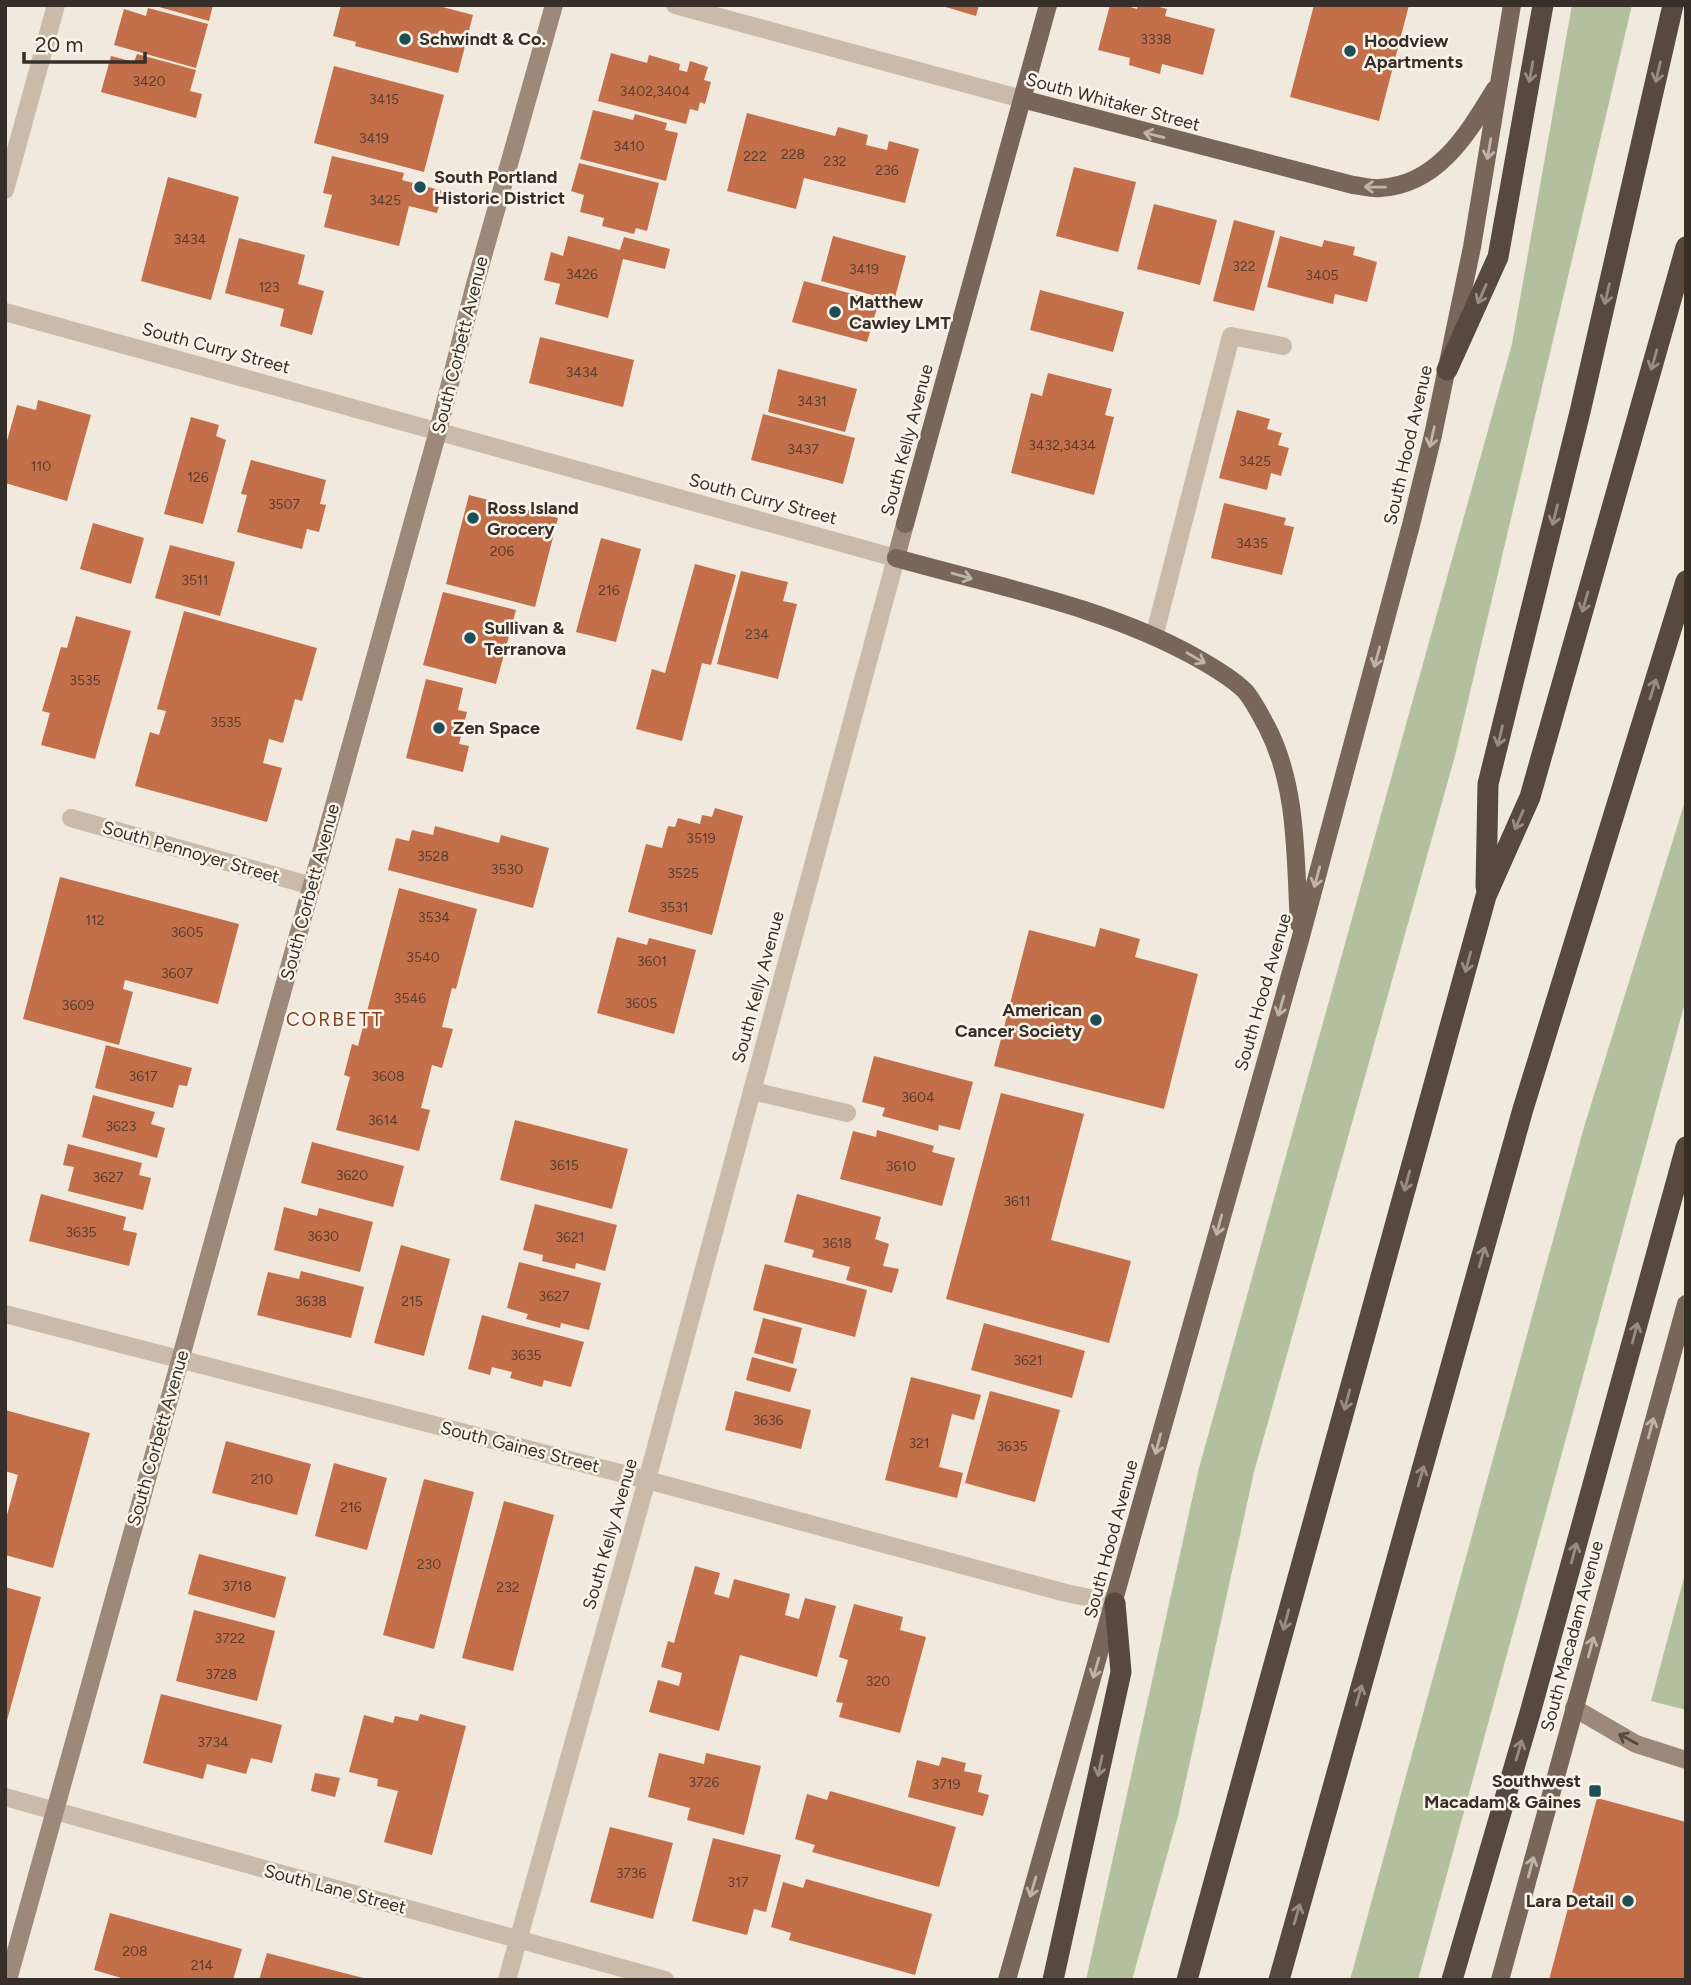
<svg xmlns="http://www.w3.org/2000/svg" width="1691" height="1985" font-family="Figtree,sans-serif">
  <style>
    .green { fill: #b2c09d }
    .building { fill: #c26f4a }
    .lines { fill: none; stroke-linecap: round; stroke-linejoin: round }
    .lane { stroke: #c9baa9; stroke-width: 18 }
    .street { stroke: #c9baa9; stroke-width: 18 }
    .secondary { stroke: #9d897a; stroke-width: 18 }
    .primary { stroke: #78665a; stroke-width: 18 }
    .highway { stroke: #574940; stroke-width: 21 }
    .oneway { stroke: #988d84 }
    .oneway2 { stroke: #bfb4a9 }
    .oneway3 { stroke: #554941 }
    .poi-dot { fill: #1f4f56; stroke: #f9f3e9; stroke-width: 2.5 }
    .labels { text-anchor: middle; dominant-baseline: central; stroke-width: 5; stroke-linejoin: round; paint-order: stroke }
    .number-label { font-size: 14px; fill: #593e30 }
    .poi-label { font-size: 18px; font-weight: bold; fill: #362e28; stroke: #f9f3e9; text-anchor: start }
    .street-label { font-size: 18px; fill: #362e28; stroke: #f9f3e9 }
    .neighbourhood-label { font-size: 19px; letter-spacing: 2px; fill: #834124; stroke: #f9f3e9 }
  </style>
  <rect width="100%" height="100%" fill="#f1e9dd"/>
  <path class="green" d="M1572 5H1632L1455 756 1254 1472 1178 1816 1132 1980H1086L1199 1468 1512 344Z
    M1686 798V999L1418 1980H1350L1584 1127Z
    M1686 1570V1710L1651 1701Z"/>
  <path class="building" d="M152 5H213L209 21Z
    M341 5H435L473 15 458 73 355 46 356 42 333 36Z
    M939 5H979L976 16Z
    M1110 5H1124L1137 9 1138 5H1151L1167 9 1165 16 1215 29 1203 75 1162 64 1160 74 1129 65 1130 58 1098 50Z
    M1314 5H1409L1379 121 1290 97Z
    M148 8 208 24 196 68 114 45 124 9 146 16Z
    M611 53 647 63 649 55 680 64 679 70 687 72 690 61 708 67 704 80 711 82 705 104 700 102 698 111 690 109 686 124 598 101Z
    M137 54 196 70 190 91 202 94 196 118 101 92 111 56 134 62Z
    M334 66 444 95 424 172 314 143Z
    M593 110 633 120 635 114 667 123 665 130 678 133 666 181 580 159Z
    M747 113 835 136 838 127 868 135 866 145 887 150 889 141 919 149 905 203 804 178 796 209 727 191Z
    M332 156 404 173 402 180 443 191 437 213 409 206 399 246 324 227 332 195 323 193Z
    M579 163 659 183 647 231 636 228 634 234 602 226 604 218 580 212 584 195 571 191Z
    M1074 167 1136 182 1118 252 1056 236Z
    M168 177 239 197 211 300 141 281Z
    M1154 204 1217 220 1200 285 1137 269Z
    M1234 220 1275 231 1254 311 1213 301Z
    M568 236 620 250 624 237 670 249 665 269 623 259 608 318 555 304 560 284 544 280 551 252 563 256Z
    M833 236 906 256 894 301 821 281Z
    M1280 236 1322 247 1324 240 1355 247 1353 255 1377 262 1367 302 1335 294 1333 304 1267 287Z
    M239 238 305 255 298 284 324 291 312 335 280 326 284 309 225 293Z
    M804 281 879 301 867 342 792 322Z
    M1040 290 1124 312 1113 352 1030 330Z
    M540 337 634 360 623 407 529 383Z
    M778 369 857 389 845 432 768 412Z
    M1048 373 1112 389 1105 415 1114 417 1094 495 1011 473 1031 393 1042 396Z
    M38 400 91 415 67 501 5 483V448L17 405 36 410Z
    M1237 410 1270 419 1267 429 1282 433 1278 445 1289 448 1281 476 1271 473 1267 490 1219 478Z
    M763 414 855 438 843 484 751 460Z
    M191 417 219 425 216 436 226 440 203 524 164 514Z
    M251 460 326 480 320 504 326 505 319 532 307 529 302 549 237 532 247 495 241 494Z
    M469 495 558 518 535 607 446 584Z
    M1224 503 1286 518 1284 525 1294 527 1282 575 1211 558Z
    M93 523 144 538 131 584 80 569Z
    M601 538 641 549 616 642 576 632Z
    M170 545 235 562 220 616 155 598Z
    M695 564 736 575 711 665 702 663 682 741 636 729 652 669 665 673Z
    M741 571 788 582 783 601 797 604 778 679 717 664Z
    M443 592 516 610 496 684 423 665Z
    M184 611 317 648 302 701 295 699 283 743 269 739 263 763 282 768 267 822 135 786 150 732 159 735 166 711 157 709Z
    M76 616 131 631 95 759 41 745 50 713 42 711 61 647 67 648Z
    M426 679 463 688 458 710 467 712 459 744 469 746 463 772 406 758Z
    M715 808 743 816 712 935 628 912 646 844 662 848 668 826 675 827 678 818 700 824 702 815 712 817Z
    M435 826 499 843 501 835 549 848 533 908 388 870 396 838 409 841 412 830 433 835Z
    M60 877 239 924 218 1004 125 980 123 989 133 992 119 1045 23 1019Z
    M399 888 477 909 456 989 452 988 442 1027 453 1029 442 1068 432 1065 421 1108 430 1110 419 1151 336 1130 350 1077 344 1075 352 1044 358 1046Z
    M1100 928 1140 939 1135 957 1198 974 1164 1109 994 1066 1029 930 1095 947Z
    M617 937 647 945 649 938 696 950 674 1034 597 1013Z
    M106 1045 192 1068 187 1086 179 1085 173 1108 95 1088Z
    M874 1056 973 1082 960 1130 939 1125 938 1131 882 1116 885 1108 862 1102Z
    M1001 1093 1084 1114 1051 1240 1131 1261 1109 1343 946 1299Z
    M93 1095 155 1112 151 1124 165 1128 157 1158 82 1137Z
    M515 1120 628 1149 612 1209 500 1180Z
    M877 1130 934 1146 932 1152 955 1158 942 1206 840 1179 853 1131 876 1137Z
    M312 1142 404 1166 393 1207 301 1183Z
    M68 1144 142 1163 139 1175 151 1178 143 1210 68 1191 74 1167 63 1165Z
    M41 1194 126 1217 123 1230 137 1233 129 1266 29 1241Z
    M797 1194 881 1217 875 1239 889 1244 883 1266 899 1269 892 1293 846 1280 850 1267 812 1257 814 1250 784 1242Z
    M535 1204 617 1225 605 1271 576 1263 575 1269 542 1261 543 1255 523 1250Z
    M284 1207 317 1216 319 1208 373 1222 360 1272 274 1250Z
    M401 1245 450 1259 424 1356 374 1343Z
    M519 1262 601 1283 589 1330 561 1323 560 1328 526 1319 528 1314 507 1308Z
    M765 1264 867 1290 855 1337 753 1310Z
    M301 1271 364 1287 351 1338 257 1315 268 1272 299 1279Z
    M482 1315 584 1342 571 1387 544 1380 542 1387 510 1378 512 1372 492 1367 490 1375 468 1369Z
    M763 1318 802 1328 793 1364 754 1353Z
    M984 1323 1085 1351 1072 1398 971 1370Z
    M752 1357 797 1369 790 1392 746 1380Z
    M911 1377 981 1395 974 1420 952 1414 939 1467 963 1473 957 1498 885 1480Z
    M735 1391 811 1410 801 1449 725 1430Z
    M990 1391 1060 1410 1035 1502 965 1483Z
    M5 1410 90 1433 53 1568 5 1555V1522L18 1475 5 1471Z
    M226 1441 311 1464 297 1515 212 1493Z
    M334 1463 387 1478 367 1550 315 1536Z
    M424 1479 474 1492 434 1649 383 1635Z
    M504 1501 554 1515 513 1671 462 1658Z
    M199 1554 286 1577 275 1618 188 1594Z
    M695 1566 720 1573 714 1594 729 1598 734 1579 790 1594 785 1615 799 1619 805 1598 836 1606 817 1677 740 1655 719 1731 649 1712 658 1680 679 1686 682 1673 661 1667 668 1641 674 1643Z
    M5 1587 41 1597 6 1724H5Z
    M854 1604 903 1617 900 1630 926 1637 900 1733 839 1717 843 1703 836 1702 848 1660 839 1657Z
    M194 1610 275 1631 257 1701 176 1681Z
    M161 1694 282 1725 272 1763 251 1758 246 1774 207 1764 203 1779 143 1763Z
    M420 1714 466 1726 432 1855 384 1842 398 1791 377 1786 378 1779 349 1772 364 1715 393 1723 395 1716 418 1721Z
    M659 1753 704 1764 706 1753 761 1766 744 1835 687 1820 690 1808 648 1797Z
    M942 1757 966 1763 964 1771 982 1775 978 1792 989 1795 983 1816 908 1797 917 1760 939 1766Z
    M315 1773 340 1778 335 1797 311 1791Z
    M830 1791 956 1827 939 1887 812 1852 815 1845 795 1839 807 1794 827 1800Z
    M1597 1798 1686 1822V1980H1549Z
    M610 1827 673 1843 653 1919 590 1902Z
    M713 1838 781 1855 766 1912 754 1909 747 1935 692 1921Z
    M806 1879 932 1914 915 1975 789 1940 791 1933 771 1927 783 1882 803 1888Z
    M110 1913 242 1949 233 1980H128L94 1970Z
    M267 1953 367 1979 366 1980H259Z"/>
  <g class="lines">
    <path class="lane" d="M1154 637 1231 336 1283 346
      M752 1091 847 1113"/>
    <path class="street" d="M675 5 1022 99
      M5 190 56 5
      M5 312 896 558 647 1480 507 1980
      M71 818 312 886
      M5 1314 647 1480 1066 1593 1115 1603
      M5 1797 665 1980"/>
    <path class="secondary" d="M896 558 905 524
      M1574 1708 1636 1744 1686 1760
      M8 1980 438 431 474 288 554 5"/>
    <path class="primary" d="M1022 99 1353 185C1362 186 1372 189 1380 188 1438 185 1468 133 1495 89
      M905 524 1048 5
      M896 558C995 586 1107 607 1197 658 1213 667 1232 678 1245 691 1253 700 1261 716 1267 727 1298 787 1295 858 1299 924
      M1007 1980 1300 940 1411 525 1433 435 1472 247 1512 5
      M1500 1980 1686 1304"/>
    <path class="highway" d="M1447 370 1498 257 1543 5
      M1486 887 1488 784 1580 412 1673 5
      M1053 1980 1121 1672 1115 1603
      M1187 1980 1486 896 1530 797 1686 247
      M1279 1980 1523 1109 1686 581
      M1452 1980 1530 1713 1686 1147"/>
  </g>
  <defs><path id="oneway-shaft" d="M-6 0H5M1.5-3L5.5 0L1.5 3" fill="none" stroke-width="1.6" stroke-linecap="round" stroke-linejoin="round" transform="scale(1.75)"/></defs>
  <g class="oneway">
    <use href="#oneway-shaft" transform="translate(1531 72) rotate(100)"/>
    <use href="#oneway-shaft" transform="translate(1658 72) rotate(103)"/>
    <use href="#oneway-shaft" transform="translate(1482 294) rotate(114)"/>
    <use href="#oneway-shaft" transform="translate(1607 294) rotate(103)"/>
    <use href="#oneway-shaft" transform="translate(1654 360) rotate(106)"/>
    <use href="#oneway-shaft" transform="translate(1555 515) rotate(104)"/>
    <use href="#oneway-shaft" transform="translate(1585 602) rotate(106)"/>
    <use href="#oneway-shaft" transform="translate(1653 689) rotate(-73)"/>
    <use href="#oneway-shaft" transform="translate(1500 736) rotate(104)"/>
    <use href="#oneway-shaft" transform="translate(1519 820) rotate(114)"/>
    <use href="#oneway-shaft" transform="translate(1468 962) rotate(105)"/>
    <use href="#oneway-shaft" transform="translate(1407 1181) rotate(105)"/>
    <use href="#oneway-shaft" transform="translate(1482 1257) rotate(-74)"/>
    <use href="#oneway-shaft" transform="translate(1635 1333) rotate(-75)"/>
    <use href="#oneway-shaft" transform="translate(1347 1400) rotate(105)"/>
    <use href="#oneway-shaft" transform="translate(1421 1476) rotate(-74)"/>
    <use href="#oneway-shaft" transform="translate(1574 1553) rotate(-75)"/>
    <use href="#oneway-shaft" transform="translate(1286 1620) rotate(105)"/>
    <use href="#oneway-shaft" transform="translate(1359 1695) rotate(-74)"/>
    <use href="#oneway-shaft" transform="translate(1519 1750) rotate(-74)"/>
    <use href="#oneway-shaft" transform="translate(1100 1766) rotate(102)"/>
    <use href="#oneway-shaft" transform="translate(1297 1914) rotate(-74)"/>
  </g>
  <g class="oneway2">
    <use href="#oneway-shaft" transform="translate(1154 135) rotate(-166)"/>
    <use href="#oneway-shaft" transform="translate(1489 149) rotate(100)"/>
    <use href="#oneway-shaft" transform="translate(1375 187) rotate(-179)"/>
    <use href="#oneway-shaft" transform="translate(1432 437) rotate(103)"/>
    <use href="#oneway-shaft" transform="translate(962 576) rotate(16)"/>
    <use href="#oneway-shaft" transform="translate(1377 657) rotate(105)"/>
    <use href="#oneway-shaft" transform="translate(1196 658) rotate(30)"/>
    <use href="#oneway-shaft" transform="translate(1317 877) rotate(105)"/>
    <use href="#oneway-shaft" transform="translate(1281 1006) rotate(106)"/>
    <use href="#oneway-shaft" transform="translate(1219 1225) rotate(105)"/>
    <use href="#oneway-shaft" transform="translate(1651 1428) rotate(-75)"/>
    <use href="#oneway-shaft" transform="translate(1158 1444) rotate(105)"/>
    <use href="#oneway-shaft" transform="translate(1591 1647) rotate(-75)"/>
    <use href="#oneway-shaft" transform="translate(1096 1668) rotate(106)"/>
    <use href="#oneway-shaft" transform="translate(1531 1867) rotate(-75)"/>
    <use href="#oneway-shaft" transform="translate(1033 1887) rotate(106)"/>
  </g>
  <use class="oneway3" href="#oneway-shaft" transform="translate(1628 1739) rotate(-151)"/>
  <g class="poi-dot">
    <circle cx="405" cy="39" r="7"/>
    <circle cx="1350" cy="51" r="7"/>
    <circle cx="420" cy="187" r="7"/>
    <circle cx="835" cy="312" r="7"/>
    <circle cx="473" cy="518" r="7"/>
    <circle cx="470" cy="638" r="7"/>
    <circle cx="439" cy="728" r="7"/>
    <circle cx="1096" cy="1020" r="7"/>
    <rect x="1588" y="1784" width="14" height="14" rx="3.5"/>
    <circle cx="1628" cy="1901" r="7"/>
  </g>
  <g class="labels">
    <g class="number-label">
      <text x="1156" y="39">3338</text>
      <text x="149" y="81">3420</text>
      <text x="655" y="91">3402,3404</text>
      <text x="384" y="99">3415</text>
      <text x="374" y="138">3419</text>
      <text x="629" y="146">3410</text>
      <text x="793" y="154">228</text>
      <text x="755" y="156">222</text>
      <text x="835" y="161">232</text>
      <text x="887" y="170">236</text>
      <text x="385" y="200">3425</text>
      <text x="190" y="239">3434</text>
      <text x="1244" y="266">322</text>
      <text x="864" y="269">3419</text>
      <text x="582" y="274">3426</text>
      <text x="1322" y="275">3405</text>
      <text x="269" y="287">123</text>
      <text x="582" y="372">3434</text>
      <text x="812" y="401">3431</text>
      <text x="1062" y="445">3432,3434</text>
      <text x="803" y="449">3437</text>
      <text x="1255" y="461">3425</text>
      <text x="41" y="466">110</text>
      <text x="198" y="477">126</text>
      <text x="284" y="504">3507</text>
      <text x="1252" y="543">3435</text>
      <text x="502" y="551">206</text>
      <text x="195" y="580">3511</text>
      <text x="609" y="590">216</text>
      <text x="757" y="634">234</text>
      <text x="85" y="680">3535</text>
      <text x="226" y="722">3535</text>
      <text x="701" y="838">3519</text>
      <text x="433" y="856">3528</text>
      <text x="507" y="869">3530</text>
      <text x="683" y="873">3525</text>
      <text x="674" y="907">3531</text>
      <text x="434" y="917">3534</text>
      <text x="95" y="920">112</text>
      <text x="187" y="932">3605</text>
      <text x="423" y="957">3540</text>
      <text x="652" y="961">3601</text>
      <text x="177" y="973">3607</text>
      <text x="410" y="998">3546</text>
      <text x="641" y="1003">3605</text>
      <text x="78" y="1005">3609</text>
      <text x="143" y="1076">3617</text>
      <text x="388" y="1076">3608</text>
      <text x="918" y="1097">3604</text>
      <text x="383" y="1120">3614</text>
      <text x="121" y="1126">3623</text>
      <text x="564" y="1165">3615</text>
      <text x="901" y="1166">3610</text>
      <text x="352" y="1175">3620</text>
      <text x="108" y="1177">3627</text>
      <text x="1017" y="1201">3611</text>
      <text x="81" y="1232">3635</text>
      <text x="323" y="1236">3630</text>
      <text x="570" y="1237">3621</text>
      <text x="837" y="1243">3618</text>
      <text x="554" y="1296">3627</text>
      <text x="311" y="1301">3638</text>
      <text x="412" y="1301">215</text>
      <text x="526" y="1355">3635</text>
      <text x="1028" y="1360">3621</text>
      <text x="768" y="1420">3636</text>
      <text x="919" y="1443">321</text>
      <text x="1012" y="1446">3635</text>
      <text x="262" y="1479">210</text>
      <text x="351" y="1507">216</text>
      <text x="429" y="1564">230</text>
      <text x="237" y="1586">3718</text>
      <text x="508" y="1587">232</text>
      <text x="230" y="1638">3722</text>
      <text x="221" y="1674">3728</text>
      <text x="878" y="1681">320</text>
      <text x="213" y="1742">3734</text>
      <text x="704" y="1782">3726</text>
      <text x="946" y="1784">3719</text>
      <text x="631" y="1873">3736</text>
      <text x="738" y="1882">317</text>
      <text x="135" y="1951">208</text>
      <text x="202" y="1965">214</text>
    </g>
    <g class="poi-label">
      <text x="419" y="39">Schwindt &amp; Co.</text>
      <text x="1364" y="41">Hoodview<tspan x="1364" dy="21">Apartments</tspan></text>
      <text x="434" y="177">South Portland<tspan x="434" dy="21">Historic District</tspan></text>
      <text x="849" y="302">Matthew<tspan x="849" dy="21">Cawley LMT</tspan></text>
      <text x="487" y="508">Ross Island<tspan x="487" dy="21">Grocery</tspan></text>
      <text x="484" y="628">Sullivan &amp;<tspan x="484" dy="21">Terranova</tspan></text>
      <text x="453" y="728">Zen Space</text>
      <text x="1082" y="1010" text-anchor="end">American<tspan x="1082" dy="21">Cancer Society</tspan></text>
      <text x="1581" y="1781" text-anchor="end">Southwest<tspan x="1581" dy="21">Macadam &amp; Gaines</tspan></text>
      <text x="1614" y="1901" text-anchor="end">Lara Detail</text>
    </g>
    <g class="street-label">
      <text transform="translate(1113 102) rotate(15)">South Whitaker Street</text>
      <text transform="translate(460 345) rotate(-76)">South Corbett Avenue</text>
      <text transform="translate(216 348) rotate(15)">South Curry Street</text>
      <text transform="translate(907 440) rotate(-75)">South Kelly Avenue</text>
      <text transform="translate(1408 445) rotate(-77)">South Hood Avenue</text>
      <text transform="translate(763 499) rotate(15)">South Curry Street</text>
      <text transform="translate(191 852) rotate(16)">South Pennoyer Street</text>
      <text transform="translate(310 892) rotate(-75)">South Corbett Avenue</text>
      <text transform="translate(758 987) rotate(-75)">South Kelly Avenue</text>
      <text transform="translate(1263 992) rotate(-74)">South Hood Avenue</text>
      <text transform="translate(158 1438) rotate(-74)">South Corbett Avenue</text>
      <text transform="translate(520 1447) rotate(14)">South Gaines Street</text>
      <text transform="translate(610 1534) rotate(-74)">South Kelly Avenue</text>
      <text transform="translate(1111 1539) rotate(-75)">South Hood Avenue</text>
      <text transform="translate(1572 1636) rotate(-75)">South Macadam Avenue</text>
      <text transform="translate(335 1889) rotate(15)">South Lane Street</text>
    </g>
    <g class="neighbourhood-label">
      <text x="335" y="1019">CORBETT</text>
    </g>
  </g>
  <rect width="1691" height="1985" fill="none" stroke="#362e28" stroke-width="14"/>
  <path d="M24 52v10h121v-10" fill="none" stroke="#362e28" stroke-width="3.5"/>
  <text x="35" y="52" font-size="21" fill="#362e28" stroke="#f9f3e9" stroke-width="5" paint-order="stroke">20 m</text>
</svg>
